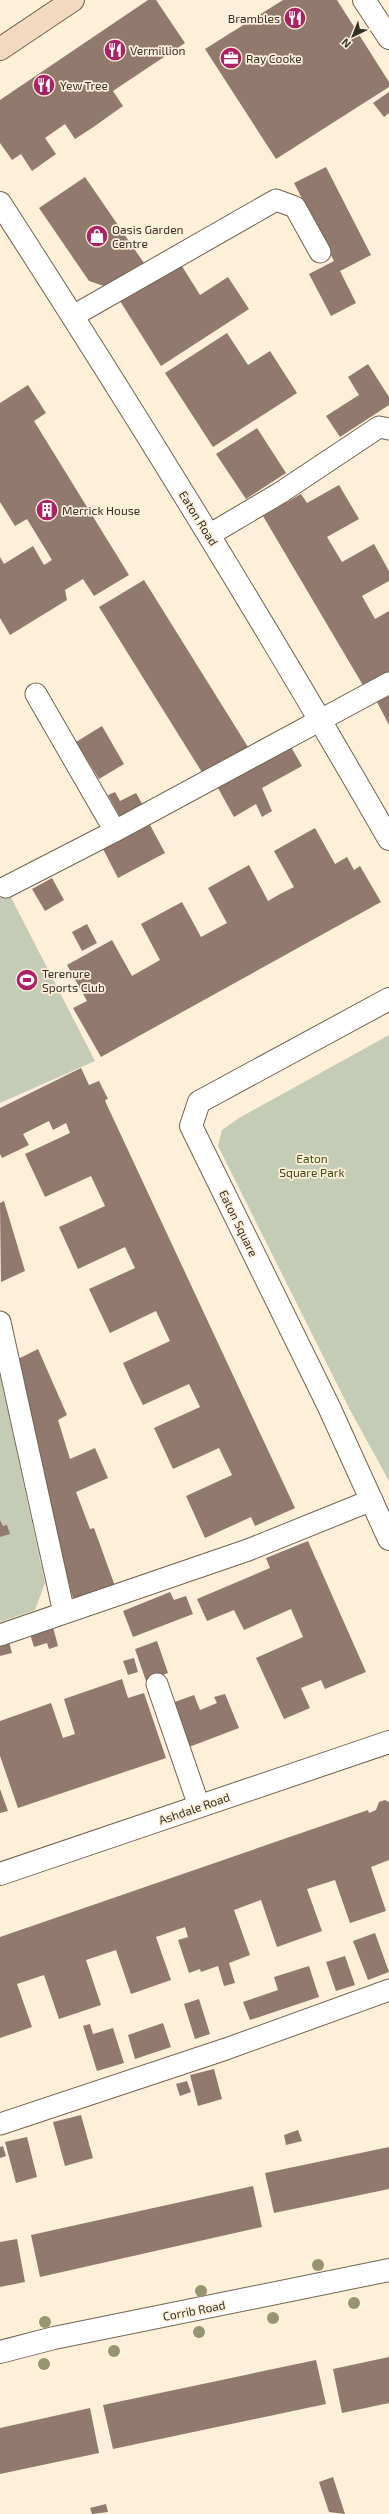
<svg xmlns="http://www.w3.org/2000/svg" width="389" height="2514" font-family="'Exo 2',sans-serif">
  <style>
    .green { fill: #c5ccb5 }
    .building { fill: #91796e }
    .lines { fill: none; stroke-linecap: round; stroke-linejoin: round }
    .service-casing { stroke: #706450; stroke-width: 23 }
    .minor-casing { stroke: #706450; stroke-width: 24 }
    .secondary-casing { stroke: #706450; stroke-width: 24 }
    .service { stroke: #fff; stroke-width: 21 }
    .minor { stroke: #fff; stroke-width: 22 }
    .secondary { stroke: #f2d9c0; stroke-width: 22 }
    .tree { fill: #959670 }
    .labels { text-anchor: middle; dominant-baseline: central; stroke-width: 3.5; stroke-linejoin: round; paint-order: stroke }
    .poi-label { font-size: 12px; fill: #363128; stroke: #fdefd8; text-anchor: start }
    .street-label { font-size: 12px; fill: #363128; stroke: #fdefd8 }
    .park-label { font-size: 12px; fill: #404d1a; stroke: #fdefd8 }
  </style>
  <rect width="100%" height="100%" fill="#fdefd8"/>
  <path class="green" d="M0 876 95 1061 0 1103Z
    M389 1035V1481L350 1410 218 1146 222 1130 239 1118Z
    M0 1374 45 1583 35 1610 0 1622Z"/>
  <path class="building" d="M148 0H156L185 43 113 91 123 106 92 128 75 139 65 124 45 138 56 154 32 171 21 154 12 160 0 143V100Z
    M283 0H337L389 82V87L276 159 205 49Z
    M389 92V113L384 117 373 103Z
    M326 167 371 255 340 271 356 303 331 316 309 274 334 261 294 183Z
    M85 177 146 266 113 289 89 281 39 208Z
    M180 263 200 295 228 277 249 309 161 366 120 301Z
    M227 333 248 365 270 351 297 393 213 447 165 373Z
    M368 364 389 397V405L340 437 326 416 359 395 348 377Z
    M28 385 46 413 34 421 129 575 94 596 83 579 65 590 67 600 10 635 0 618V557L4 564 33 546 44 565 52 560 27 519 15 526 0 502V403Z
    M257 428 286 473 246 499 216 454Z
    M339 485 359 519 327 537 342 562 374 544 389 571V581L362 596 375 619 389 611V673L364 687 263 516 301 494 307 503Z
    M144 580 248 747 203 774 99 607Z
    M389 696V725L377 702Z
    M102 726 124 764 99 779 76 742Z
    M291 747 302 766 262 788 272 811 262 817 256 804 234 817 218 788Z
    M115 792 120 801 136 793 144 807 121 819 108 795Z
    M150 825 165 853 118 878 103 849Z
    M315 828 335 864 347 857 354 870 360 866 381 902 101 1057 73 1008 87 1001 67 965 112 940 132 976 160 960 141 924 182 902 201 937 227 923 208 888 249 865 268 901 280 894 294 887 274 851Z
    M52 878 64 900 45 911 32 889Z
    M87 924 97 943 82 951 72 932Z
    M81 1068 89 1085 99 1081 108 1099 105 1100 106 1103 295 1508 255 1526 251 1517 205 1538 186 1496 232 1475 219 1448 173 1469 154 1428 200 1407 189 1384 143 1405 132 1383 123 1363 170 1341 156 1311 110 1333 89 1289 135 1268 125 1247 78 1269 59 1227 105 1206 97 1189 91 1176 45 1197 25 1154 70 1133 66 1123 53 1130 49 1121 23 1134 29 1145 2 1158 0 1154V1108Z
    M4 1201 25 1271 1 1282 0 1203Z
    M38 1349 67 1415 58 1420 70 1459 95 1448 108 1478 76 1492 90 1529 94 1528 116 1589 75 1604 67 1580 18 1359Z
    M0 1520 3 1526 7 1525 10 1534 0 1537Z
    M308 1541 366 1672 325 1689 321 1680 301 1688 310 1708 284 1719 256 1658 303 1637 291 1609 244 1630 234 1610 207 1621 197 1599 270 1568 266 1558Z
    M170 1592 174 1600 186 1596 193 1614 133 1637 123 1611Z
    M53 1627 58 1646 49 1649 47 1643 34 1647 30 1634Z
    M157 1641 168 1673 146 1681 135 1649Z
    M9 1642 12 1653 0 1656V1645Z
    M134 1658 138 1672 128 1675 123 1661Z
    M122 1679 128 1698 144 1693 166 1758 18 1808 0 1756V1721L51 1703 63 1738 75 1734 64 1699Z
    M225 1694 239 1728 189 1747 172 1703 194 1695 200 1710 217 1703 214 1697Z
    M0 1789 8 1811 0 1813Z
    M385 1800 389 1802V1860L371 1867 386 1911 350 1923 335 1880 307 1889 322 1931 277 1947 261 1900 234 1910 250 1955 229 1963 235 1983 224 1986 218 1966 201 1972 200 1969 189 1973 178 1940 188 1937 185 1927 156 1937 171 1980 131 1994 116 1950 86 1960 101 2005 59 2019 44 1975 17 1984 32 2027 0 2038V1937L368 1810 369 1813 376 1810 379 1802Z
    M375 1933 389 1972 368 1980 353 1941Z
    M345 1956 355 1985 336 1991 326 1962Z
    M309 1966 319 1997 250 2020 243 2002 278 1990 274 1977Z
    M199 1999 210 2034 195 2039 184 2004Z
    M163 2023 171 2047 135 2059 128 2035Z
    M90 2024 93 2034 113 2028 124 2063 97 2071 83 2026Z
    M214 2069 222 2099 198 2106 190 2075Z
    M187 2081 191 2092 180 2096 176 2084Z
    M81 2115 93 2158 65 2166 53 2122Z
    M298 2130 302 2141 286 2145 284 2135Z
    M27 2137 37 2177 16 2183 5 2142Z
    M3 2146 6 2156 0 2158V2147Z
    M389 2147V2189L274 2213 265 2173Z
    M253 2186 262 2227 40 2277 31 2235Z
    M17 2239 25 2282 0 2287V2242Z
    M389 2357V2403L342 2413 333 2369Z
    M316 2360 326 2404 113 2449 103 2405Z
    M90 2408 99 2453 0 2474V2428Z
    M333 2477 343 2508 345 2514 329 2512 319 2482Z
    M106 2504 108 2512 92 2514 90 2508Z"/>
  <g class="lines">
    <g class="service-casing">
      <path id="service" d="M73 316 276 200 295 207 320 252
        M209 535 280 493 379 427 389 429
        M36 694 115 831
        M6 887 115 831 389 683
        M0 1322 64 1613
        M0 1635 248 1550 372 1500
        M157 1684 199 1806
        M0 2124 226 2049 389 1990"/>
    </g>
    <g class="minor-casing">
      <path id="minor" d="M364 0 389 38
        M0 203C135 412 265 623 389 839
        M389 999 199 1102 191 1126 329 1407 389 1539
        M0 1874 389 1742
        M0 2352 54 2338 389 2270"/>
    </g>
    <g class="secondary-casing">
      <path id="secondary" d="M0 49 73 0"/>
    </g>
    <use href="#service" class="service"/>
    <use href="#minor" class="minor"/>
    <use href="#secondary" class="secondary"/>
  </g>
  <g class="tree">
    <circle cx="318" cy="2265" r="6"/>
    <circle cx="201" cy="2291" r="6"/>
    <circle cx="354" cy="2303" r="6"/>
    <circle cx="273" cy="2318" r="6"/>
    <circle cx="45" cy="2322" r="6"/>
    <circle cx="199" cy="2332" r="6"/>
    <circle cx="114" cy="2351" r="6"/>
    <circle cx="44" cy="2364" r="6"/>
  </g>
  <defs>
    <g id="restaurant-disc" transform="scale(1.15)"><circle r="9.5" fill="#ac2365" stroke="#fdefd8"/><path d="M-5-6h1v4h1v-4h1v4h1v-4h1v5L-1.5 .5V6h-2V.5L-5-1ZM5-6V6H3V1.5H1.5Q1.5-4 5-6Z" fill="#fff"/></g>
    <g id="office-disc" transform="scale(1.15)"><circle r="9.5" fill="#ac2365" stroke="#fdefd8"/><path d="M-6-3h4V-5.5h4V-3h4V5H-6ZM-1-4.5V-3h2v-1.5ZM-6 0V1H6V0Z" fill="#fff"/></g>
    <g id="shop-disc" transform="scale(1.15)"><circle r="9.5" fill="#ac2365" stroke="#fdefd8"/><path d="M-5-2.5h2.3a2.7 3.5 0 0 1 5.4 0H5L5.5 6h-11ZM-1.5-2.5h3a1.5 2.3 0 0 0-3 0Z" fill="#fff"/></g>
    <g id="building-disc" transform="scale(1.15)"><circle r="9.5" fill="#ac2365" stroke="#fdefd8"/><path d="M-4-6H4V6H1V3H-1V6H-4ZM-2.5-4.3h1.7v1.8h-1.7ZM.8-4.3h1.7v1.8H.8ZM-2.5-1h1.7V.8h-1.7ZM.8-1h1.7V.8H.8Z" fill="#fff"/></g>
    <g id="stadium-disc" transform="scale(1.15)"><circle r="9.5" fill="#ac2365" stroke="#fdefd8"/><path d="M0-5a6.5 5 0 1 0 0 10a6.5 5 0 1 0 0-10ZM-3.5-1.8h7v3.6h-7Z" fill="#fff"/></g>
  </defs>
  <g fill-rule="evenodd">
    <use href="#restaurant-disc" x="295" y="18"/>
    <use href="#restaurant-disc" x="115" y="50"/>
    <use href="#office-disc" x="231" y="58"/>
    <use href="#restaurant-disc" x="44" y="85"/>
    <use href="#shop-disc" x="97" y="236"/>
    <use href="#building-disc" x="47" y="510"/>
    <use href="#stadium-disc" x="27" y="980"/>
  </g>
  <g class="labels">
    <g class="poi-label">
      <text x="280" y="18" text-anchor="end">Brambles</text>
      <text x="130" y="50">Vermillion</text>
      <text x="246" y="58">Ray Cooke</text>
      <text x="60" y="85">Yew Tree</text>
      <text x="112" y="229">Oasis Garden<tspan x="112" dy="14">Centre</tspan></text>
      <text x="62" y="510">Merrick House</text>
      <text x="42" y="973">Terenure<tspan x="42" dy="14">Sports Club</tspan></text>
    </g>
    <g class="street-label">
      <text transform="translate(199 518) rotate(58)">Eaton Road</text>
      <text transform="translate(239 1223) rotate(64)">Eaton Square</text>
      <text transform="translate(194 1808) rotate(-19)">Ashdale Road</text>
      <text transform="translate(194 2310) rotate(-11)">Corrib Road</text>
    </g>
    <g class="park-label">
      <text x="312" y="1158">Eaton<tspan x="312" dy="14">Square Park</tspan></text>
    </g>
  </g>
  <g transform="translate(353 36) rotate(223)" stroke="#fdefd8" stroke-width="3" paint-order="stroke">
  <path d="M0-3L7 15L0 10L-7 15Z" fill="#363128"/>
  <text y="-6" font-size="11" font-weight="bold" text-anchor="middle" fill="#363128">N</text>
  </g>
</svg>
